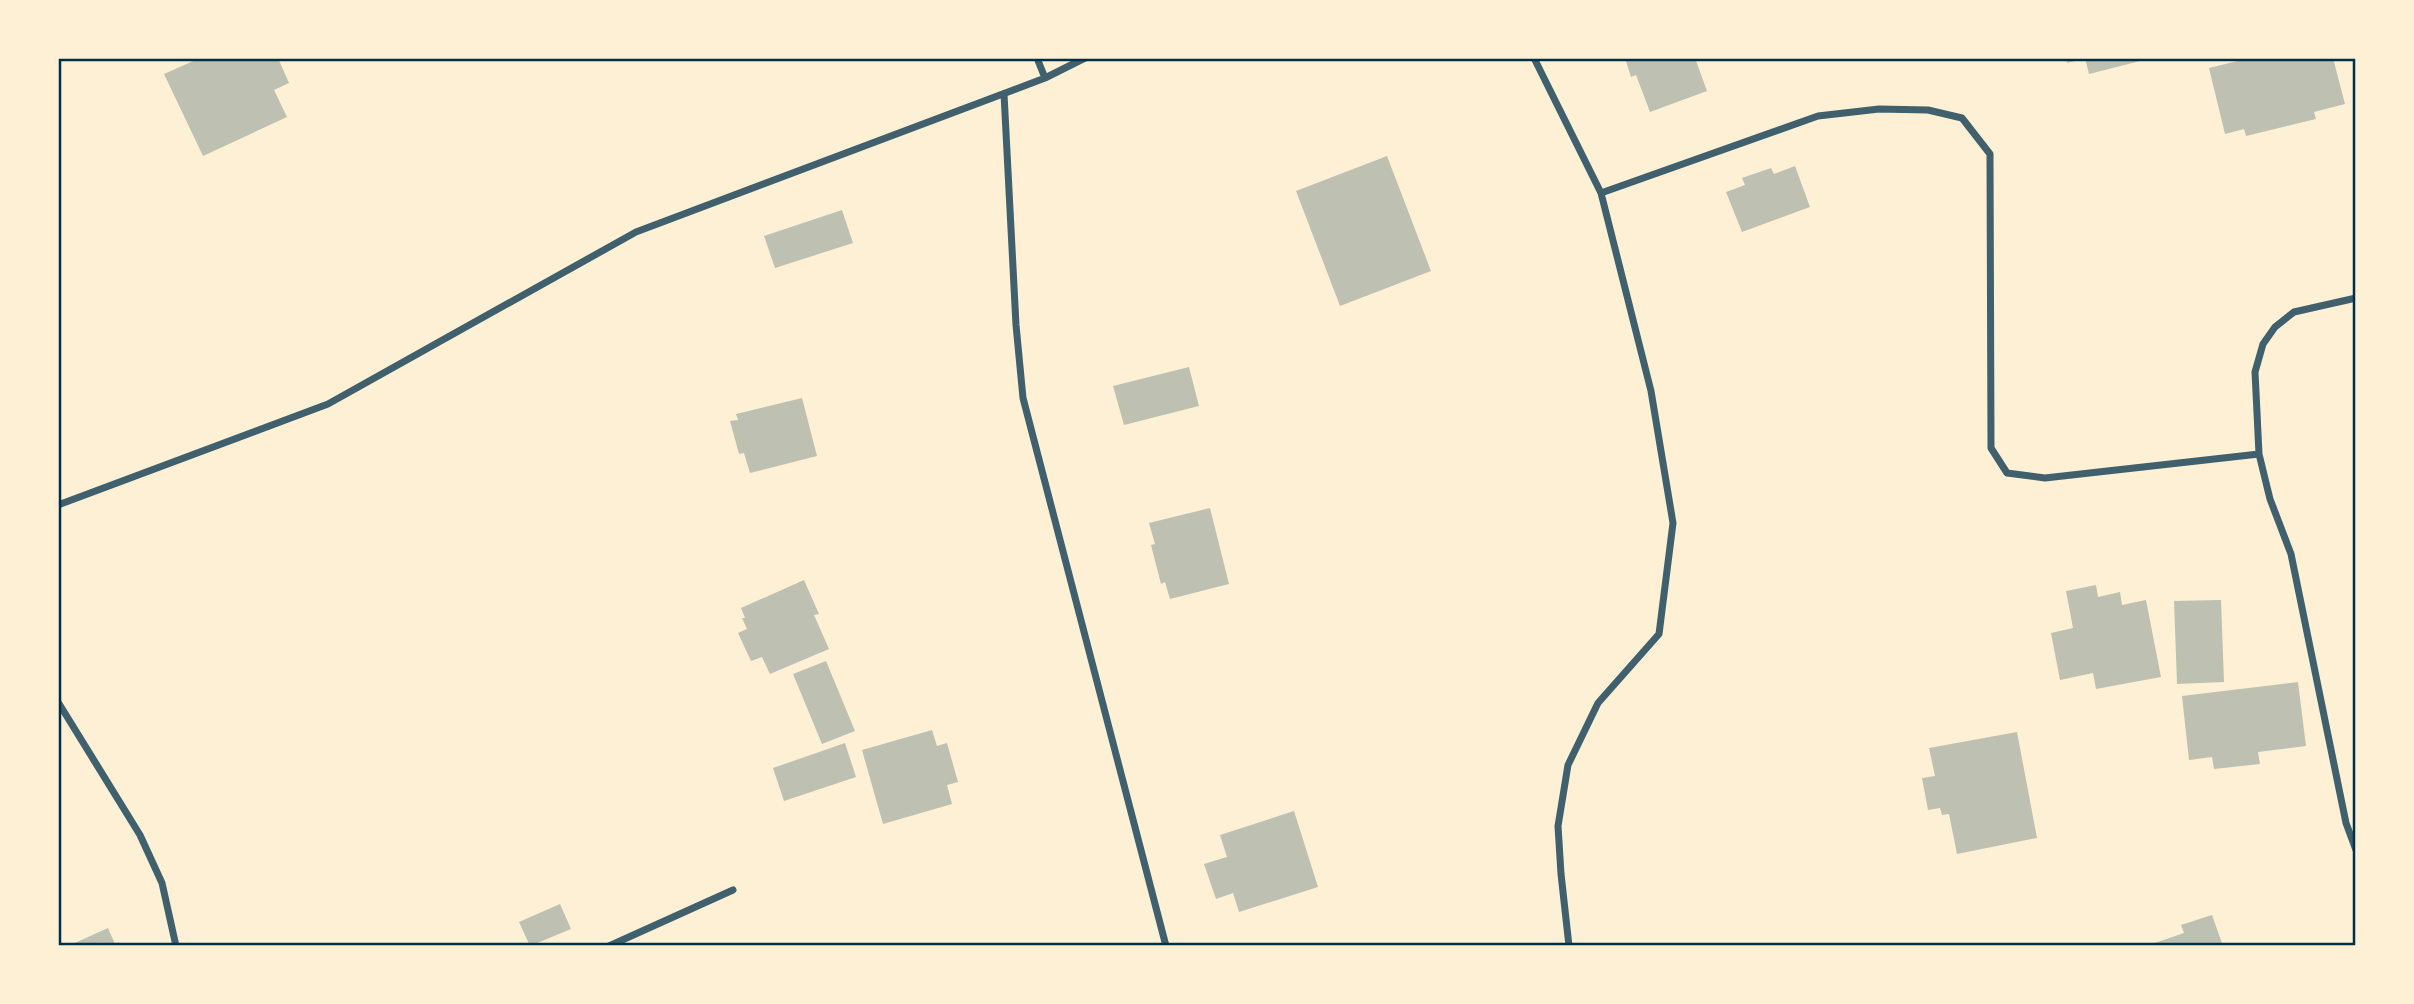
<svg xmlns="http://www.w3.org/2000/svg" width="2414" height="1004" font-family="'Crimson Pro',serif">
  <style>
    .building { fill: #bec0b2 }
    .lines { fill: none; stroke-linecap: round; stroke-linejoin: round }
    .minor { stroke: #3f606c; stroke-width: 7 }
    .neatline { fill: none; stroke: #003049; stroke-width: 2.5 }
  </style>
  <rect width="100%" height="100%" fill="#fdf0d5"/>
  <path class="building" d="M200 58H278L289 83 274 90 287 117 203 156 164 74Z
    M1625 58H1695L1707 91 1650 112 1636 75 1631 77Z
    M2066 58H2084V59L2067 63Z
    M2085 58H2147L2148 59 2089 74Z
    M2250 58H2333L2345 104 2314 112 2316 119 2246 136 2244 129 2225 134 2209 68Z
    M1387 156 1431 271 1340 306 1296 191Z
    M1795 166 1810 207 1742 232 1726 192 1745 185 1742 178 1771 168 1774 174Z
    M842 210 853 243 775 268 764 236Z
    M1189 367 1199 406 1124 425 1113 386Z
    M802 398 817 456 750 473 744 453 739 454 730 421 738 420 736 414Z
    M1210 508 1229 584 1170 599 1165 582 1161 584 1151 545 1155 544 1149 523Z
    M804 580 819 614 814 615 829 649 770 674 762 657 751 661 738 633 747 629 742 618H745L741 608Z
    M2096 585 2098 597 2120 592 2122 605 2146 600 2161 677 2096 689 2093 673 2060 680 2051 633 2073 628 2066 591Z
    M2221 600 2224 682 2177 684 2174 601Z
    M826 661 855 731 822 744 793 674Z
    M2298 682 2306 746 2258 752 2260 764 2214 769 2212 757 2189 760 2182 696Z
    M932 730 937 746 947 743 958 782 947 785 952 804 883 824 862 750Z
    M2017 732 2037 838 1957 854 1949 814 1942 815 1940 808 1928 810 1922 778 1935 776 1929 748Z
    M845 743 856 777 784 801 773 768Z
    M1294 811 1318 887 1239 912 1233 893 1216 899 1204 864 1227 857 1220 835Z
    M560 904 571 929 530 946 519 922Z
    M2212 915 2223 946H2146L2184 933 2181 925Z
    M108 928 115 944 119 942 121 946H68Z"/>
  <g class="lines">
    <path class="minor" d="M1037 58 1045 78
      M1534 58 1601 193 1651 391 1673 523 1659 634 1598 703 1568 765 1558 826 1561 874 1569 946
      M1004 94 1016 325 1023 398 1166 946
      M1601 193 1818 116 1879 109 1928 110 1962 118 1990 154 1991 448 2007 473 2045 478 2259 454
      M2356 298 2294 312 2275 327 2263 344 2255 372 2259 454 2270 499 2291 554 2346 823 2356 850
      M58 505 328 404 636 232 1045 78 1085 58
      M58 702 140 835 162 883 176 946
      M609 946 733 890"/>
  </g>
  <rect width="2414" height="1004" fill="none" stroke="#fdf0d5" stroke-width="119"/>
  <rect x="60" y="60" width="2294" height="884" class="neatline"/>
</svg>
